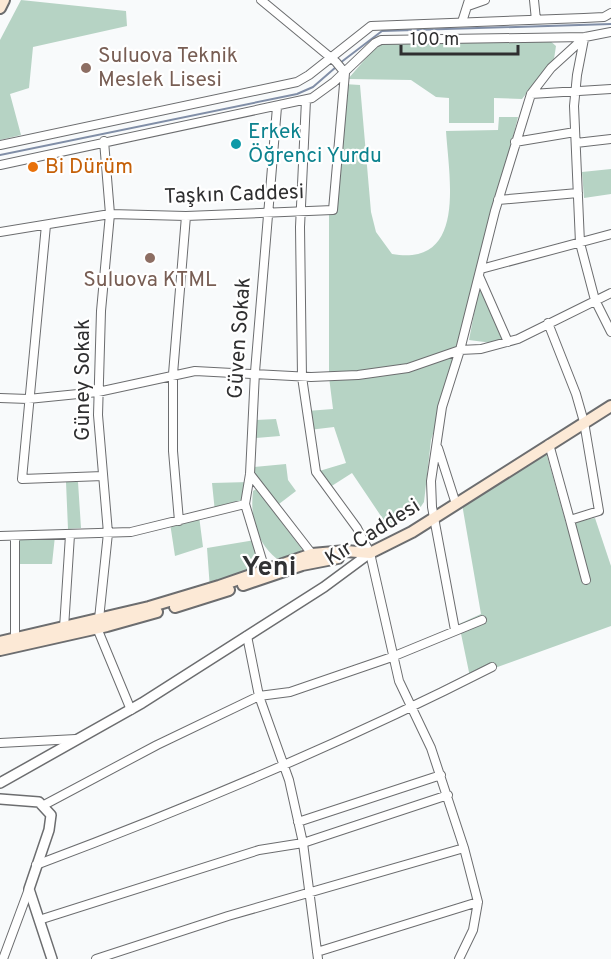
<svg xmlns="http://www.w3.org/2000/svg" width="611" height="959" font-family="Overpass,sans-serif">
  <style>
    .green { fill: #b6d3c4 }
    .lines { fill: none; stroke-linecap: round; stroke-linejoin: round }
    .stream { stroke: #808ea7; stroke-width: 2 }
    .minor-casing { stroke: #6c6d6f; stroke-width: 10 }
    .tertiary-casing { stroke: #6c6d6f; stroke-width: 12 }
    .secondary-casing { stroke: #6c6d6f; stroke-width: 14 }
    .minor { stroke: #fff; stroke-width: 8 }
    .tertiary { stroke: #fff; stroke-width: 9 }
    .secondary { stroke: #fce9d6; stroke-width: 10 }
    .education-dot { fill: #8d6e63; stroke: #fff; stroke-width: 2 }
    .culture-dot { fill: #0f9aa8; stroke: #fff; stroke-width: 2 }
    .food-dot { fill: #e8710a; stroke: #fff; stroke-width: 2 }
    .labels { text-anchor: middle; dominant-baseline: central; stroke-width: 4.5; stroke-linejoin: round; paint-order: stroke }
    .education-label { font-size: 21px; fill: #785e54; stroke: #fff; text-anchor: start }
    .culture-label { font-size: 21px; fill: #0d838f; stroke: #fff; text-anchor: start }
    .food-label { font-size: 21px; fill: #c56008; stroke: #fff; text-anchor: start }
    .street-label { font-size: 21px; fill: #2f2f30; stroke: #fff }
    .district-label { font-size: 27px; font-weight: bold; fill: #313234; stroke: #fff }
  </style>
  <rect width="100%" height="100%" fill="#f8fafb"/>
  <path class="green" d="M21 0 126 11 127 26 33 47 29 88 10 94 21 135 0 140V40Z
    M549 40 556 46 554 59 522 99 494 98V123H449V98L436 97 411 80 348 79 373 50 386 42Z
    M344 84 360 85 371 212 376 232 392 254C467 267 449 178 446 131L498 130 499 117H518L460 350 431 440 424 502 416 514 389 528 352 473 327 489 316 472 346 463 334 427 309 430 307 411 333 409 329 377V214L333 210Z
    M611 169V194L584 198 582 172Z
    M480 282 506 340 492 343 469 340Z
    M276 419 280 436 256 438V420Z
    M546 452 566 523 595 518 611 566V626L470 677 459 624 481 614 462 504Z
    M286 464 288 480 296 491 279 504 253 473 254 467Z
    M66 482H78L81 528 68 529Z
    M249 482 245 504 215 512 212 483Z
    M256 489 302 549 300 553 277 559C256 542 250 517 253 491Z
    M199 516 203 547 175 556 170 523Z
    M15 536H55L52 564H15Z
    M255 540 265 570 210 589 207 548Z"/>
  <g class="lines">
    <path class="stream" d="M340 63 382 31 611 24
      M0 155 297 94 313 87 336 67"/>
    <g class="minor-casing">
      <path id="minor" d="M534 0 536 20
        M468 6 485 0
        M462 22 469 0
        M584 39 577 75 574 106 580 243 595 300 611 332
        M531 94 611 89
        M306 100 300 227 302 377 316 472 357 528 370 553 399 681 431 748 464 848 478 902 473 930 459 959
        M515 142 575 132
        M576 143 611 139
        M0 145 297 82 309 75 371 26 584 18 604 17 611 13
        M0 165 312 98 334 82 375 43 381 40 585 37 611 32
        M498 200 578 193
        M46 225 22 479 103 476
        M0 232 110 214 186 216 333 210 345 73 336 62 261 0
        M481 269 611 234
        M479 276 508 342
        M548 323 576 394 584 422 599 511 570 520 549 444
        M0 398 28 399 98 392 195 371 311 377 358 375 408 368 460 350 481 349 518 339 611 293
        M438 448 456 504
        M250 474 312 554
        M570 520 586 580
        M179 521 173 451V374L186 216
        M0 536 131 532 245 504
        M265 570 245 504 250 474 255 372 277 107
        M99 619 108 533 98 415 101 311 110 214 104 141
        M64 628 70 535
        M97 628 131 710
        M455 630 432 507 431 481 442 407 460 350 495 211 531 94 551 68 585 37
        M247 636 259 696 289 780 303 843 318 959
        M15 639V536
        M0 743 76 739
        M44 805 157 745 259 696 290 692 392 657 482 620
        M298 822 441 775
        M36 865C191 807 345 742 492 667
        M39 920 259 850 303 843 448 795
        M317 952 478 902
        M3 959 29 889
        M96 959 228 916 464 848"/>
    </g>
    <g class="tertiary-casing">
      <path id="tertiary" d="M0 783 142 703 324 587 370 553
        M0 799 39 802 51 815 49 830 29 889 52 959"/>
    </g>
    <g class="secondary-casing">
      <path id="secondary" d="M0 8 4 0
        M243 585 302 565 338 558
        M175 607 229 590
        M0 642 149 607 219 586 312 554 346 551 370 553 412 532 611 406
        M0 650 107 626 157 612"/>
    </g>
    <use href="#minor" class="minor"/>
    <use href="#tertiary" class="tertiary"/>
    <use href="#secondary" class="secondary"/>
  </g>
  <g class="education-dot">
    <circle cx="86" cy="68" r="6"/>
    <circle cx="150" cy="258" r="6"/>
  </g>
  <circle class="culture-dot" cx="236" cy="144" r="6"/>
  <circle class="food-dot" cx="33" cy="167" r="6"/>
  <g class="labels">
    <g class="education-label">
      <text x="98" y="56">Suluova Teknik<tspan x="98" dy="24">Meslek Lisesi</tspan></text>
      <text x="150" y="280" text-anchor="middle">Suluova KTML</text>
    </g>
    <g class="culture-label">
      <text x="248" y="132">Erkek<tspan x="248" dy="24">Öğrenci Yurdu</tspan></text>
    </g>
    <g class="food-label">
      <text x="45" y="167">Bi Dürüm</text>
    </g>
    <g class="street-label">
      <text transform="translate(234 195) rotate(-2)">Taşkın Caddesi</text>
      <text transform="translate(240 338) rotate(-86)">Güven Sokak</text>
      <text transform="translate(83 380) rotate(-90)">Güney Sokak</text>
      <text transform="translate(373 533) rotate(-32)">Kır Caddesi</text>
    </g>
    <g class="district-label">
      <text x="269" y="568">Yeni</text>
    </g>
  </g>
  <path d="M401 45v9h117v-9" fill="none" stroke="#2f2f30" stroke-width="3"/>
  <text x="410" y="45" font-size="18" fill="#2f2f30" stroke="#ffffff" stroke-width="4.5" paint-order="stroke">100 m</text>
</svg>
